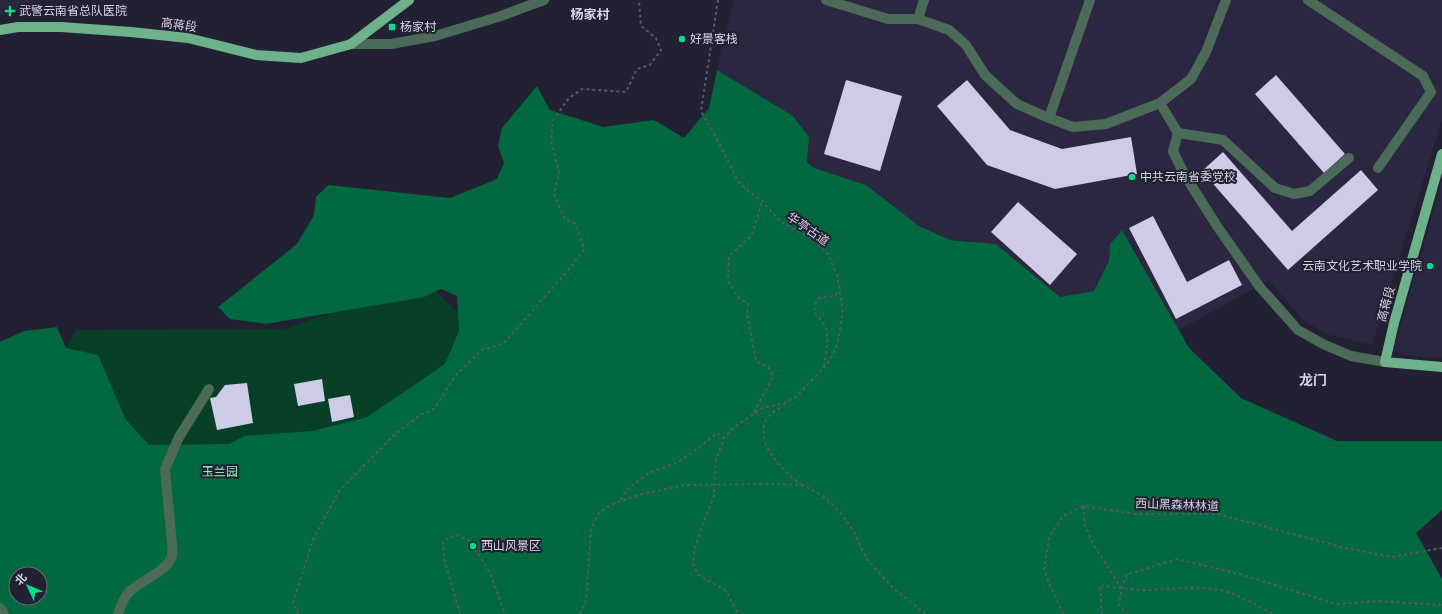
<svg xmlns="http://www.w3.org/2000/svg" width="1442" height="614" font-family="Arial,'Noto Sans SC',sans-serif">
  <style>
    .built { fill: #2b2741 }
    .green { fill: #073f26; fill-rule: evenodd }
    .forest { fill: #026840; fill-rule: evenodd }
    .building { fill: #cdcbe5 }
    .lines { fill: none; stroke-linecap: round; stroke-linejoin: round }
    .path { stroke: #585768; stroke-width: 2; stroke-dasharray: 3 3; stroke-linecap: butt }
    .minor { stroke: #4b6a58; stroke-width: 10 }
    .major { stroke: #6eb28c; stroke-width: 10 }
    .poi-dot { fill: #0cd98a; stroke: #222033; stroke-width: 1.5 }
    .labels { text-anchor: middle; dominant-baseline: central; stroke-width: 4; stroke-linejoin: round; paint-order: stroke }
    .poi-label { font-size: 12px; fill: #d6d5e2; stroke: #222033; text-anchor: start }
    .street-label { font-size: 12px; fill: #d6d5e2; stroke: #222033 }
    .park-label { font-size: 12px; fill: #82f3b6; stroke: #222033 }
    .neighbourhood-label { font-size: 13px; font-weight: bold; fill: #d6d5e2; stroke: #222033 }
    .quarter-label { font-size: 14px; font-weight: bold; fill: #d6d5e2; stroke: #222033 }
  </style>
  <rect width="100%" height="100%" fill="#222033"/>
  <path class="built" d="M0 0H40L39 6 0 15Z
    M734 0H1442V120L1372 345 1325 334 1302 319 1269 280 1179 330 1122 230 1110 244 1109 261 1094 291 1060 297 996 244 950 240 919 226 866 185 814 168 807 162 809 137 717 70Z
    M1442 181V357H1416L1393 351Z"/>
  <path class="green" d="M425 280 533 387 352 564 0 614V477L76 330 284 329ZM16 574H40V598H16Z"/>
  <path class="forest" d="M717 70 793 116 809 137 807 162 814 168 866 185 919 226 950 240 996 244 1060 297 1094 291 1109 261 1110 244 1122 230 1189 348 1241 398 1337 441H1442V510L1416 533 1442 579V614H0V342L24 331 57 327 66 348 98 355 126 420 149 445 229 444 245 436 313 431 367 417 445 364 459 331 457 296 441 289 424 297 266 324 230 319 218 307 297 244 314 215 316 197 328 185 450 198 497 179 504 163 498 146 502 128 537 86 550 110 603 127 654 120 684 138 709 108ZM16 574H40V598H16Z"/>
  <path class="building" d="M1276 75 1345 154 1324 173 1255 94Z
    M846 80 902 96 880 171 824 154Z
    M967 80 1010 130 1062 149 1131 137 1137 174 1055 189 987 165 937 106Z
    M1223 152 1292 231 1361 170 1378 190 1288 270 1202 171Z
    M1018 202 1077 254 1050 285 991 232Z
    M1153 216 1187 282 1229 260 1242 285 1176 319 1129 228Z
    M322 379 325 401 298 406 294 384Z
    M247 383 253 423 217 430 210 398 216 397 225 385Z
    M350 395 354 417 332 422 328 399Z"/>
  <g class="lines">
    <path class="path" d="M718 0 701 111 717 139 738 181 746 189 762 201 780 221 810 238 828 254 837 275 843 311 838 341 834 352 828 363 796 397 785 403 762 408 732 429 724 438 716 460 714 496 701 529 694 552 693 563 697 574 726 591 738 614
      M824 366C826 354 829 340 826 328 821 314 807 316 819 298L834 296 839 291
      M785 404C780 408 772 412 768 417 751 440 784 473 802 485
      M754 412 773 377 769 368 756 361 747 314 748 304 738 297 728 280 729 256 752 235 762 201
      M621 500 626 490 649 473 676 463 697 449 717 433 724 438
      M1084 506V523L1093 544 1122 589 1119 605 1127 614
      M1122 589 1126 575 1177 559 1243 575 1336 604 1378 601 1442 605
      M298 614 293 603 313 540 339 491 393 436 420 415 434 409 456 375 482 350 504 343 570 268 584 249 576 224 565 219 554 194 559 172 551 141 553 120 569 98 582 89 626 92 637 69 650 65 661 50 656 38 641 26 639 0
      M460 614 444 558 443 541 457 535 470 541 491 575 505 614
      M580 614 586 601 591 531 597 515 610 505 638 495 685 485 774 484 803 485 823 496 840 512 853 530 866 558 894 589 926 614
      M1063 614 1044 571 1049 537 1063 516 1084 506 1135 514H1218L1345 548 1392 557 1442 548
      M1102 614 1100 585C1116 588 1132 590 1149 590 1172 589 1196 586 1220 590 1237 593 1258 606 1273 614"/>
    <path class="minor" d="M826 0 888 19H918L949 30 966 45 985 75 1017 104 1049 118 1073 127 1106 124 1160 103 1191 79 1206 52 1226 0
      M1308 0 1423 76 1431 92 1378 168
      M918 19 924 0
      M351 44H391L435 36 498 17 544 0
      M1160 103 1178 133 1173 151 1184 174 1217 226 1259 286 1298 330 1323 344 1351 356 1385 362
      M1049 118 1090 0
      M1178 133 1223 140 1275 188 1294 194 1310 191 1349 158
      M0 608 4 614
      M118 614C121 606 123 598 129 592 140 581 168 571 172 556 173 552 172 547 172 544L165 469 179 437 209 389"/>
    <path class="major" d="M0 30 18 27H61L131 32 188 38 256 55 301 58 351 44 409 0
      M1442 154 1394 323 1385 362 1442 367"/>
  </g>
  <g class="poi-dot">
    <path d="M8 5h4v4h4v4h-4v4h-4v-4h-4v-4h4z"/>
    <rect x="388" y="23" width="8" height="8" rx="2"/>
    <circle cx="682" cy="39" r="4"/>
    <circle cx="1132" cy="177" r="4"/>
    <circle cx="1430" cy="266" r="4"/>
    <circle cx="473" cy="546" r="4"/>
  </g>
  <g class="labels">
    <g class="poi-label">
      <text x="19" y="11">武警云南省总队医院</text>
      <text x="400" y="27">杨家村</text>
      <text x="690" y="39">好景客栈</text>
      <text x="1140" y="177">中共云南省委党校</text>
      <text x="1422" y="266" text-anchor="end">云南文化艺术职业学院</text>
      <text x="481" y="546">西山风景区</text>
    </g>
    <g class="street-label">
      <text transform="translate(179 25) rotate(8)">高蒋段</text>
      <text transform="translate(808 229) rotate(35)">华亭古道</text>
      <text transform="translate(1386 304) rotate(-75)">高蒋段</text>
      <text transform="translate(1177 505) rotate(2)">西山黑森林林道</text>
    </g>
    <g class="park-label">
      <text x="220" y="472">玉兰园</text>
    </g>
    <g class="neighbourhood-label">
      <text x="590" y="14">杨家村</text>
    </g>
    <g class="quarter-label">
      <text x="1313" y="380">龙门</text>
    </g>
  </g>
  <g transform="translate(28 586) rotate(314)"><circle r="19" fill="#222033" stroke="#6a6879"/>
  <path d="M0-3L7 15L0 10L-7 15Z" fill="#0cd98a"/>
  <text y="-6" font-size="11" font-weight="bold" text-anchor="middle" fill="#d6d5e2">北</text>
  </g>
</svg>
